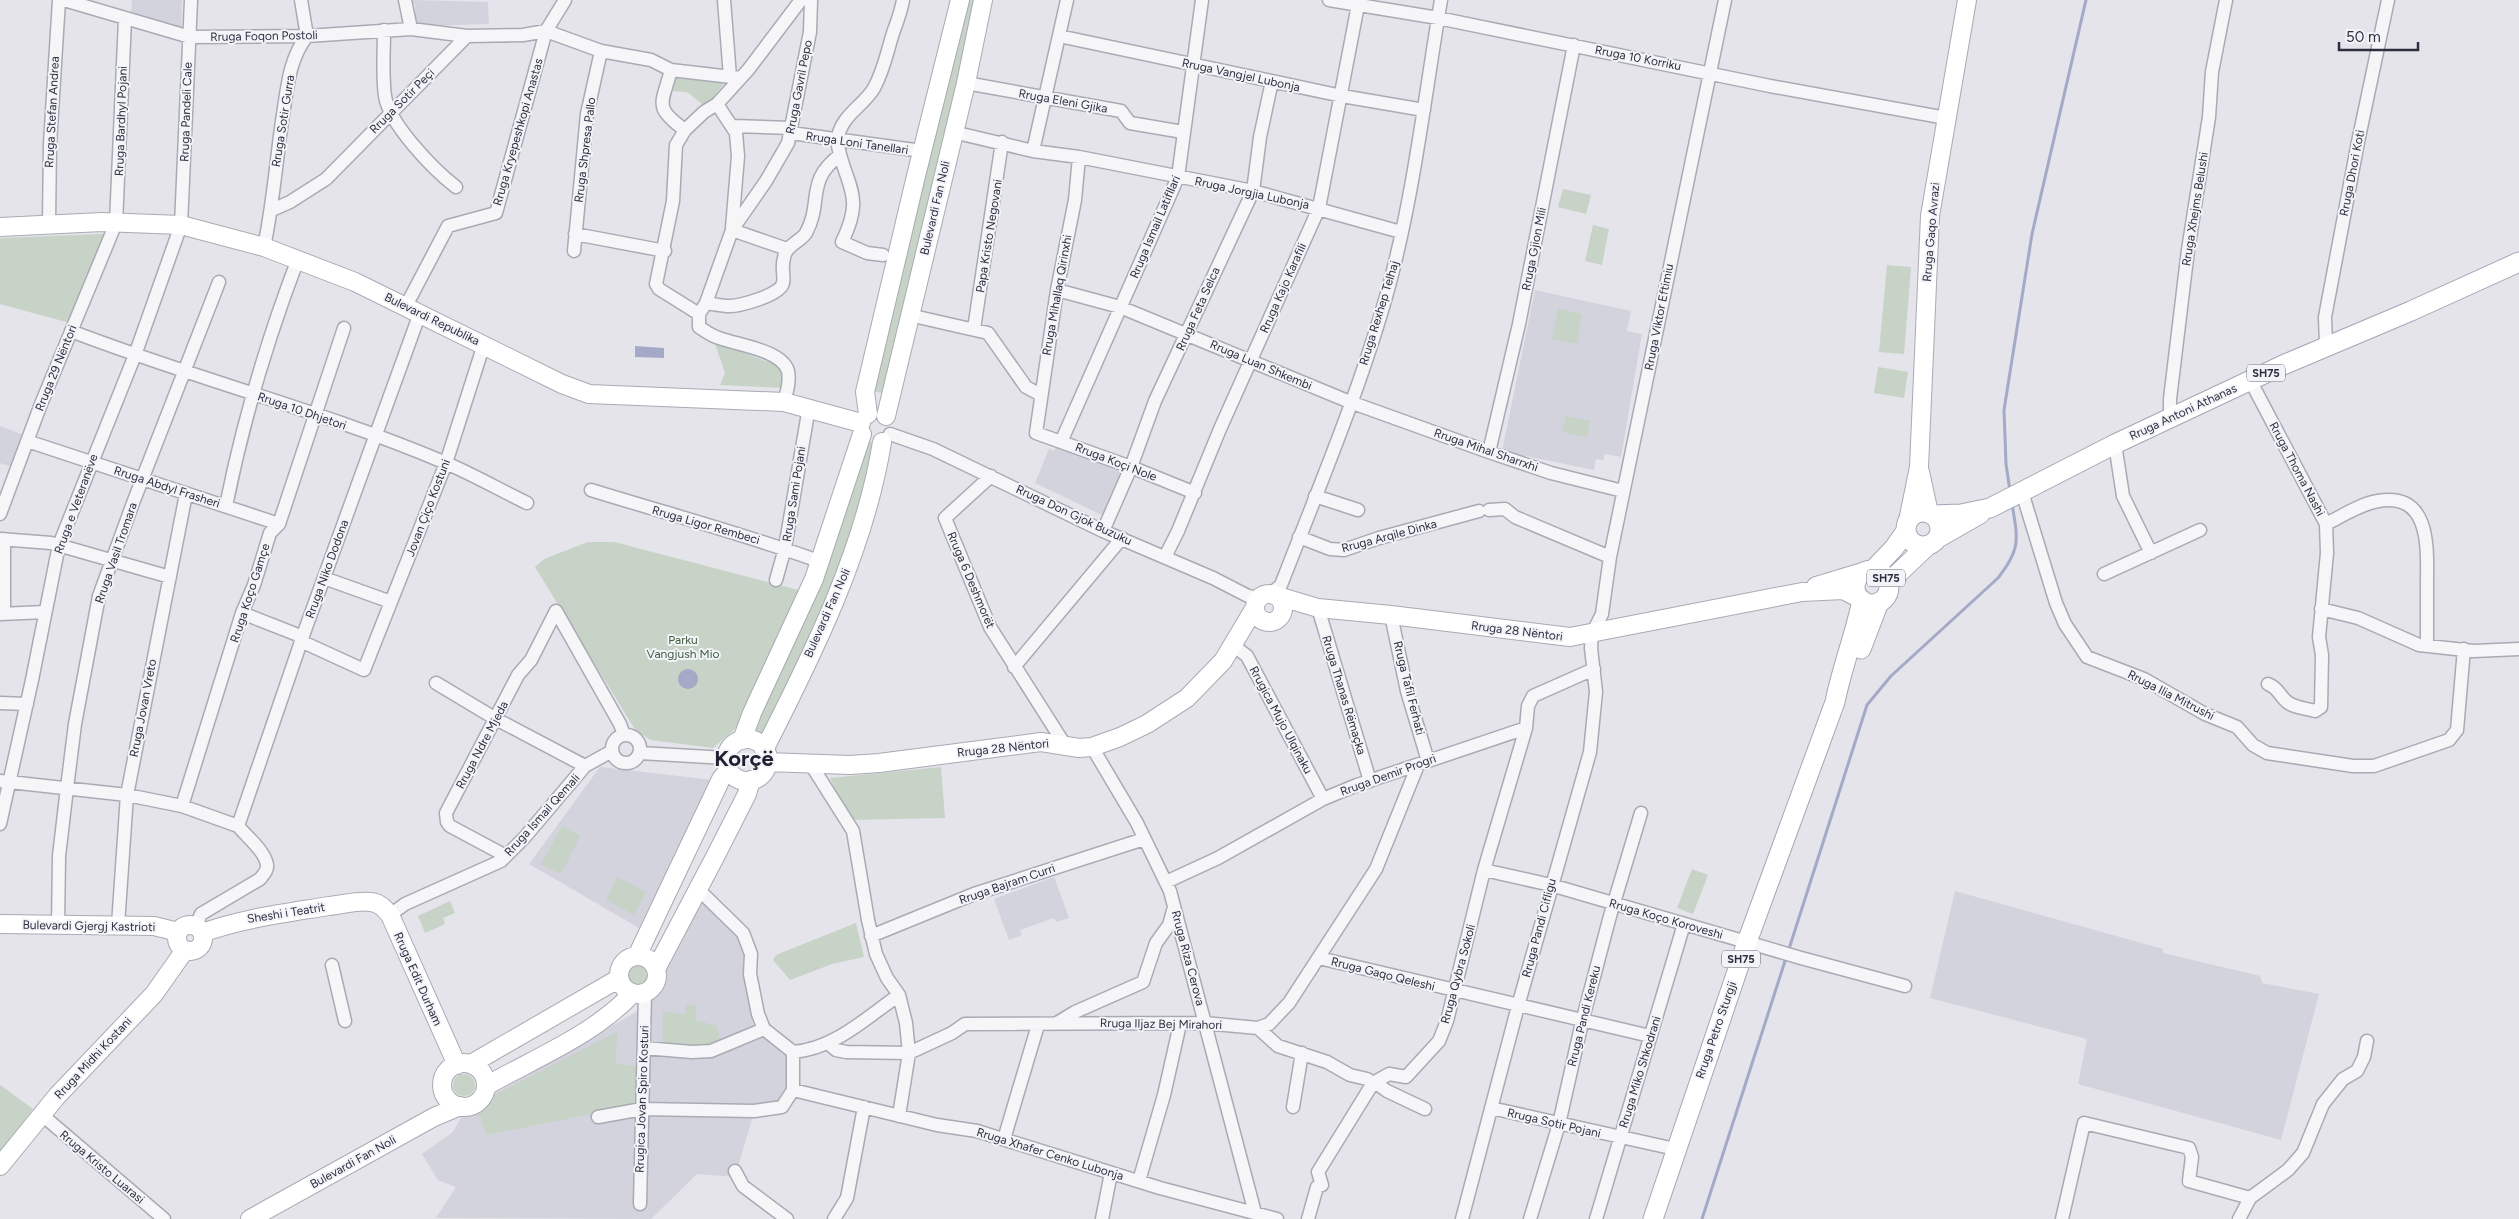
<svg xmlns="http://www.w3.org/2000/svg" width="2519" height="1219" font-family="Figtree,sans-serif">
  <style>
    .built { fill: #d2d3dc }
    .green { fill: #c6d3c6 }
    .water { fill: #a3a9c7 }
    .lines { fill: none; stroke-linecap: round; stroke-linejoin: round }
    .stream { stroke: #a3a9c7; stroke-width: 3 }
    .street-casing { stroke: #a9aab4; stroke-width: 15 }
    .secondary-casing { stroke: #a9aab4; stroke-width: 20 }
    .primary-casing { stroke: #a4a6b5; stroke-width: 21 }
    .street { stroke: #f6f6f9; stroke-width: 12 }
    .secondary { stroke: #fff; stroke-width: 18 }
    .primary { stroke: #fff; stroke-width: 19 }
    .labels { text-anchor: middle; dominant-baseline: central; stroke-width: 4; stroke-linejoin: round; paint-order: stroke }
    .shield { fill: #f3f4f8; stroke: #686978; stroke-width: 1 }
    .shield-label { font-size: 11px; font-weight: bold; fill: #2d2e41 }
    .street-label { font-size: 12px; fill: #2d2e41; stroke: #f3f4f8 }
    .park-label { font-size: 12px; fill: #3c5c3f; stroke: #f3f4f8 }
    .town-label { font-size: 22px; font-weight: bold; fill: #1f2032; stroke: #f3f4f8 }
  </style>
  <rect width="100%" height="100%" fill="#e4e4ea"/>
  <path class="built" d="M132 0H182L181 29 131 15Z
    M412 0 488 2 489 24 416 26 415 4H412Z
    M1535 290 1631 311 1627 331 1642 334 1621 457 1605 454 1603 460 1596 459 1594 470 1502 451Z
    M0 426 24 435 12 467 0 463Z
    M1057 444 1125 469 1106 517 1035 483 1049 449 1054 451Z
    M600 767 713 780 639 928 529 864Z
    M1054 877 1069 918 1056 922 1054 918 1020 930 1022 935 1009 940 994 899Z
    M1955 891 2163 949V953L2260 976 2262 983 2319 994 2281 1140 2078 1084 2087 1039 1930 998Z
    M698 898 744 938 748 955 753 1024 790 1054 784 1108 754 1112 735 1177 697 1174 651 1219 436 1218 456 1187 438 1180 422 1154 453 1132 465 1110 636 1012Z"/>
  <path class="green" d="M964 0H980L887 394 868 390Z
    M674 75 725 82 706 107 687 92 673 91Z
    M1563 189 1591 195 1586 214 1558 207Z
    M1593 225 1609 229 1602 265 1585 261Z
    M103 234 105 235 70 323 0 304V238Z
    M1887 265 1911 267 1904 354 1879 352Z
    M1558 309 1582 314 1577 344 1552 339Z
    M714 341 781 367 786 388 720 385 725 373Z
    M1878 367 1908 372 1904 398 1874 393Z
    M1566 416 1590 421 1587 437 1562 432Z
    M862 439 879 444 848 561 765 746 745 738Z
    M588 542H614L802 591 742 723 713 748 651 740 636 731 535 567 544 559Z
    M941 767 945 818 850 820 830 778Z
    M562 826 580 836 561 874 541 864Z
    M1692 869 1708 875 1693 914 1677 908Z
    M617 877 646 892 634 915 606 900Z
    M450 901 455 913 443 918 445 924 425 933 418 916Z
    M856 923 864 957 832 964 790 980 773 960 776 955Z
    M626 975a11 11 0 1 1 22 0a11 11 0 1 1-22 0Z
    M686 1005H696V1020L717 1026 721 1043 708 1048 663 1045V1012L685 1014Z
    M617 1032 616 1064 636 1066V1105L487 1135 475 1105Z
    M453 1085a11 11 0 1 1 22 0a11 11 0 1 1-22 0Z
    M0 1085 33 1109 0 1152Z"/>
  <path class="water" d="M635 346 664 348V358L635 357Z
    M678 679a10 10 0 1 1 20 0a10 10 0 1 1-20 0Z"/>
  <g class="lines">
    <path class="stream" d="M2010 491 2006 464 2004 410 2032 234 2086 0
      M1788 952 1867 705 1891 676 1998 578C2021 549 2018 539 2012 504
      M1702 1219 1786 958"/>
    <g class="street-casing">
      <path id="street" d="M64 0 190 37 307 36 411 29 467 36 523 35 546 31 601 51 651 60 671 70 740 78
        M405 0 411 29
        M724 0 730 77
        M1329 0 1438 18 1770 86 1946 118
        M384 30C384 51 382 75 385 96 389 124 434 170 456 187
        M1059 36 1342 96 1424 110
        M671 70C662 104 653 107 685 130
        M966 83 1121 111 1130 123 1183 132
        M717 104 736 133 738 156 732 228
        M733 126 791 128
        M953 132 1033 151 1079 157 1253 191 1401 232
        M791 133 922 151
        M1033 151 1067 0
        M1079 157 1075 200 1057 290 1036 433 1131 467 1195 493
        M272 210 290 202 326 179 467 36
        M49 223 50 144 59 0
        M732 230 787 249
        M575 234 665 251
        M264 247C273 205 276 163 282 121 287 92 288 60 307 36L301 0
        M574 251 587 114 601 51
        M883 255 867 253 842 242C866 193 845 187 837 141 841 114 863 107 874 88 884 70 887 52 893 33 897 22 901 12 903 0
        M1057 290 1120 307 1350 402 1489 452 1551 473 1623 491
        M706 303C714 304 722 306 729 306 740 306 781 295 783 283 785 274 780 269 785 254 789 244 801 241 806 233 823 202 805 181 840 155
        M406 306 448 226 496 213 546 31 565 0
        M699 314 659 289 656 284 673 201 676 145 685 130 704 112 717 104 748 70 801 0
        M699 314 706 303 732 230 766 181 788 143 810 32 811 0
        M699 314V327C705 331 712 336 719 338 737 345 782 350 788 371 790 382 787 391 784 402
        M909 315 988 333 1026 387 1041 395
        M974 329 1002 142
        M71 331C195 379 324 411 446 463 474 475 500 490 527 503
        M2326 346 2325 317 2358 142 2388 0
        M2250 380 2326 524 2327 553 2319 637 2322 655 2321 707 2315 711C2306 708 2292 708 2285 700 2278 693 2278 688 2268 684
        M2170 418V399L2188 250 2209 117 2212 72 2226 0
        M890 434 933 449 1103 531 1213 578 1248 596 1258 598
        M27 441 279 524
        M1061 442 1178 177 1202 0
        M2115 444 2123 496 2151 553
        M1489 452 1519 324 1574 45
        M991 476 945 518 990 627 1065 745
        M591 490C668 514 745 534 821 562
        M2022 492 2056 603 2065 624 2087 657 2144 679 2205 714 2237 727 2253 745 2267 753 2353 766H2374L2449 740 2457 730 2464 649
        M1315 496 1358 510
        M226 506C243 421 267 340 298 259
        M1489 510 1505 509 1515 517 1610 557
        M0 514 41 404 116 223 125 19
        M2326 524C2342 516 2360 504 2378 501 2432 492 2427 550 2427 584 2427 605 2427 625 2427 645
        M1103 531 1131 467 1155 401 1253 191 1260 137 1272 81
        M1299 537 1330 549 1344 550 1379 538 1479 511
        M0 539 51 543 170 577
        M1165 557 1178 531 1220 429 1319 208 1358 5
        M2104 574 2200 530
        M324 578 391 602
        M776 580 785 548 809 407
        M1272 593 1281 585C1319 487 1361 388 1389 286 1414 193 1425 95 1441 0
        M1318 608 1370 781
        M2321 609 2358 618 2419 645 2474 651 2519 649
        M4 613V539
        M242 613 298 635 305 643 364 670 446 463 484 344
        M0 614 45 612
        M1391 615 1407 691 1428 761
        M1234 646 1247 656 1323 799
        M1014 667 1122 538
        M436 683 496 719 585 766
        M0 703 27 704
        M612 749a14 14 0 1 1 28 0a14 14 0 1 1-28 0Z
        M1092 747 1137 823 1170 891 1255 1213
        M640 753 726 758
        M810 763 853 831 868 920 876 954 887 978 899 995 906 1023 909 1053 899 1116
        M0 781 127 795 182 806 238 826
        M182 806 242 613 254 585 270 533 279 524 344 328
        M0 824 32 680 59 545 135 355 181 225 191 0
        M238 826 305 630 420 313
        M506 856 450 826 447 822 446 813 518 675 531 660 556 611 620 724 624 735
        M1484 870 1551 885 1801 958 1905 986
        M1166 882 1218 858 1323 799 1357 785 1526 728 1528 706 1533 696 1594 669
        M390 915 405 904 501 861 524 838 585 766 612 751
        M118 925 127 795 186 494
        M58 926 59 856 67 788 75 724 99 596 133 503 219 282
        M196 926 201 914 260 879C263 875 268 870 267 865 265 851 247 837 238 826
        M871 936 974 894 1144 839
        M1319 958 1650 1036
        M332 965 345 1021
        M1057 1023 1075 1012 1143 982 1156 943 1169 925 1174 907
        M1258 1028 1278 1046 1327 1062 1350 1075 1367 1079 1373 1083 1389 1074 1406 1077 1439 1041 1447 1021 1484 870 1526 728
        M829 1044 836 1050 846 1052 909 1053 952 1033 965 1024 1204 1023 1258 1028 1269 1024 1289 1003 1376 869 1418 765
        M644 1048 692 1052 711 1051 764 1029
        M793 1052C834 1049 866 1018 899 995
        M1376 1083 1387 1091 1425 1109
        M793 1090 937 1125 977 1131 1160 1188 1277 1219
        M1293 1107 1302 1053
        M1491 1108 1675 1149
        M41 1114 164 1219
        M598 1117 642 1109 754 1111 782 1107 793 1090V1052L764 1029 758 1014 750 974 751 954 743 933 699 890
        M1004 1139 1038 1025
        M735 1171 743 1186 787 1219
        M1139 1181 1164 1095 1180 1024
        M640 1204 645 993
        M834 1219 847 1198 864 1107
        M1102 1219 1111 1173
        M1308 1219 1317 1187 1322 1185 1318 1172 1373 1083
        M1462 1219 1518 1006 1590 752 1596 692 1591 648 1592 634 1602 614 1610 557 1725 0
        M1530 1219 1559 1124 1582 1022 1610 916 1641 813
        M1596 1219 1684 924
        M2062 1219 2084 1123 2189 1148 2192 1157 2189 1181 2250 1198
        M2239 1219 2250 1198 2288 1170 2303 1153 2323 1104 2343 1079 2357 1071 2364 1057 2367 1041"/>
    </g>
    <g class="secondary-casing">
      <path id="secondary" d="M0 227 102 222 181 225 264 247 355 282 562 384 589 394 784 402 861 423
        M868 414 865 392 915 180 960 0
        M886 416 966 83 983 0
        M1920 472 1929 513
        M1908 521 1919 467 1930 216 1967 0
        M1816 586 1869 570
        M1255 608a14 14 0 1 1 28 0a14 14 0 1 1-28 0Z
        M1278 596 1318 608 1391 615 1570 637 1802 592 1843 590 1859 598
        M726 760a21 21 0 1 1 42 0a21 21 0 1 1-42 0Z
        M742 740 752 713 814 579 862 434
        M764 750C813 654 865 549 882 442
        M767 762 850 765 879 763 1041 742 1079 748 1092 747 1120 737 1147 724 1187 698 1223 661 1254 609
        M0 924 154 926 178 932
        M177 938a13 13 0 1 1 26 0a13 13 0 1 1-26 0Z
        M202 933C244 918 286 913 329 906 342 905 358 900 371 902 380 903 385 909 390 915L457 1065
        M619 975a19 19 0 1 1 38 0a19 19 0 1 1-38 0Z
        M637 956 721 779 729 770
        M656 969 716 855 747 794 751 780
        M442 1085a22 22 0 1 1 44 0a22 22 0 1 1-44 0Z
        M471 1064 618 979
        M486 1086C535 1058 592 1036 632 994
        M0 1166 57 1096 154 994 185 950
        M250 1219 434 1117 460 1106"/>
    </g>
    <g class="primary-casing">
      <path id="primary" d="M1906 529a17 17 0 1 1 34 0a17 17 0 1 1-34 0Z
        M1932 515 1961 514 1990 508 2115 444 2283 365 2411 311 2519 262
        M1938 538 1980 514
        M1873 570 1894 548 1906 531
        M1855 587a17 17 0 1 1 34 0a17 17 0 1 1-34 0Z
        M1888 583 1927 546
        M1861 649 1879 602
        M1653 1219 1747 942 1835 702C1842 667 1855 635 1862 600"/>
    </g>
    <use href="#street" class="street"/>
    <use href="#secondary" class="secondary"/>
    <use href="#primary" class="primary"/>
  </g>
  <g class="labels">
    <g class="shield">
      <rect x="2247" y="364.5" width="38" height="17" rx="4"/>
      <rect x="1867" y="569.5" width="38" height="17" rx="4"/>
      <rect x="1722" y="950.5" width="38" height="17" rx="4"/>
    </g>
    <g class="shield-label">
      <text x="2266" y="373">SH75</text>
      <text x="1886" y="578">SH75</text>
      <text x="1741" y="959">SH75</text>
    </g>
    <g class="street-label">
      <text transform="translate(264 36) rotate(-1)">Rruga Foqon Postoli</text>
      <text transform="translate(1638 58) rotate(11)">Rruga 10 Korriku</text>
      <text transform="translate(1241 75) rotate(12)">Rruga Vangjel Lubonja</text>
      <text transform="translate(799 87) rotate(-79)">Rruga Gavril Pepo</text>
      <text transform="translate(402 101) rotate(-45)">Rruga Sotir Peçi</text>
      <text transform="translate(1063 101) rotate(10)">Rruga Eleni Gjika</text>
      <text transform="translate(52 112) rotate(-87)">Rruga Stefan Andrea</text>
      <text transform="translate(186 112) rotate(-88)">Rruga Pandeli Cale</text>
      <text transform="translate(121 121) rotate(-88)">Rruga Bardhyl Pojani</text>
      <text transform="translate(283 121) rotate(-81)">Rruga Sotir Gurra</text>
      <text transform="translate(518 132) rotate(-74)">Rruga Kryepeshkopi Anastas</text>
      <text transform="translate(857 143) rotate(8)">Rruga Loni Tanellari</text>
      <text transform="translate(585 150) rotate(-83)">Rruga Shpresa Pallo</text>
      <text transform="translate(2352 173) rotate(-79)">Rruga Dhori Koti</text>
      <text transform="translate(1252 193) rotate(12)">Rruga Jorgjia Lubonja</text>
      <text transform="translate(935 208) rotate(-77)">Bulevardi Fan Noli</text>
      <text transform="translate(2195 209) rotate(-81)">Rruga Xhejms Belushi</text>
      <text transform="translate(1155 227) rotate(-67)">Rruga Ismail Latifllari</text>
      <text transform="translate(1931 232) rotate(-85)">Rruga Gaqo Avrazi</text>
      <text transform="translate(989 236) rotate(-81)">Papa Kristo Negovani</text>
      <text transform="translate(1534 249) rotate(-79)">Rruga Gjion Mili</text>
      <text transform="translate(1283 288) rotate(-66)">Rruga Kajo Karafili</text>
      <text transform="translate(1057 295) rotate(-80)">Rruga Mihallaq Qirinxhi</text>
      <text transform="translate(1198 309) rotate(-66)">Rruga Feta Selca</text>
      <text transform="translate(1379 313) rotate(-73)">Rruga Rexhep Telhaj</text>
      <text transform="translate(1659 317) rotate(-79)">Rruga Viktor Eftimiu</text>
      <text transform="translate(432 319) rotate(26)">Bulevardi Republika</text>
      <text transform="translate(1261 365) rotate(23)">Rruga Luan Shkembi</text>
      <text transform="translate(56 368) rotate(-68)">Rruga 29 Nëntori</text>
      <text transform="translate(302 411) rotate(19)">Rruga 10 Dhjetori</text>
      <text transform="translate(2183 412) rotate(-25)">Rruga Antoni Athanas</text>
      <text transform="translate(1486 450) rotate(19)">Rruga Mihal Sharrxhi</text>
      <text transform="translate(1116 462) rotate(21)">Rruga Koçi Nole</text>
      <text transform="translate(2297 469) rotate(62)">Rruga Thoma Nashi</text>
      <text transform="translate(167 487) rotate(18)">Rruga Abdyl Frasheri</text>
      <text transform="translate(794 494) rotate(-81)">Rruga Sami Pojani</text>
      <text transform="translate(76 504) rotate(-70)">Rruga e Veteranëve</text>
      <text transform="translate(428 508) rotate(-69)">Jovan Çiço Kostuni</text>
      <text transform="translate(1074 515) rotate(25)">Rruga Don Gjok Buzuku</text>
      <text transform="translate(706 525) rotate(16)">Rruga Ligor Rembeci</text>
      <text transform="translate(1389 536) rotate(-15)">Rruga Arqile Dinka</text>
      <text transform="translate(116 553) rotate(-71)">Rruga Vasil Tromara</text>
      <text transform="translate(327 569) rotate(-70)">Rruga Niko Dodona</text>
      <text transform="translate(971 580) rotate(67)">Rruga 6 Deshmorët</text>
      <text transform="translate(250 593) rotate(-72)">Rruga Koço Gamçe</text>
      <text transform="translate(827 613) rotate(-66)">Bulevardi Fan Noli</text>
      <text transform="translate(1517 631) rotate(7)">Rruga 28 Nëntori</text>
      <text transform="translate(1409 688) rotate(76)">Rruga Tafil Ferhati</text>
      <text transform="translate(1344 695) rotate(73)">Rruga Thanas Rëmaçka</text>
      <text transform="translate(2171 695) rotate(27)">Rruga Ilia Mitrushi</text>
      <text transform="translate(143 708) rotate(-79)">Rruga Jovan Vreto</text>
      <text transform="translate(1281 720) rotate(62)">Rrugica Mujo Ulqinaku</text>
      <text transform="translate(482 745) rotate(-62)">Rruga Ndre Mjeda</text>
      <text transform="translate(1003 748) rotate(-6)">Rruga 28 Nëntori</text>
      <text transform="translate(1388 775) rotate(-20)">Rruga Demir Progri</text>
      <text transform="translate(542 815) rotate(-48)">Rruga Ismail Qemali</text>
      <text transform="translate(1007 884) rotate(-19)">Rruga Bajram Curri</text>
      <text transform="translate(286 913) rotate(-9)">Sheshi i Teatrit</text>
      <text transform="translate(1666 919) rotate(16)">Rruga Koço Koroveshi</text>
      <text transform="translate(89 926) rotate(1)">Bulevardi Gjergj Kastrioti</text>
      <text transform="translate(1539 928) rotate(-75)">Rruga Pandi Cifligu</text>
      <text transform="translate(1188 958) rotate(75)">Rruga Riza Cerova</text>
      <text transform="translate(1383 974) rotate(14)">Rruga Gaqo Qeleshi</text>
      <text transform="translate(1458 974) rotate(-75)">Rruga Qybra Sokoli</text>
      <text transform="translate(418 979) rotate(66)">Rruga Edit Durham</text>
      <text transform="translate(1584 1016) rotate(-76)">Rruga Pandi Kereku</text>
      <text transform="translate(1161 1024) rotate(1)">Rruga Iljaz Bej Mirahori</text>
      <text transform="translate(1716 1030) rotate(-71)">Rruga Petro Sturgji</text>
      <text transform="translate(93 1058) rotate(-47)">Rruga Midhi Kostani</text>
      <text transform="translate(1640 1072) rotate(-73)">Rruga Miko Shkodrani</text>
      <text transform="translate(642 1099) rotate(-88)">Rrugica Jovan Spiro Kosturi</text>
      <text transform="translate(1554 1123) rotate(13)">Rruga Sotir Pojani</text>
      <text transform="translate(1050 1154) rotate(17)">Rruga Xhafer Cenko Lubonja</text>
      <text transform="translate(353 1162) rotate(-29)">Bulevardi Fan Noli</text>
      <text transform="translate(102 1167) rotate(40)">Rruga Kristo Luarasi</text>
    </g>
    <g class="park-label">
      <text x="683" y="640">Parku<tspan x="683" dy="14">Vangjush Mio</tspan></text>
    </g>
    <g class="town-label">
      <text x="744" y="758">Korçë</text>
    </g>
  </g>
  <path d="M2339 42v8h79v-8" fill="none" stroke="#2d2e41" stroke-width="2.5"/>
  <text x="2346" y="42" font-size="15" fill="#2d2e41" stroke="#f3f4f8" stroke-width="4" paint-order="stroke">50 m</text>
</svg>
